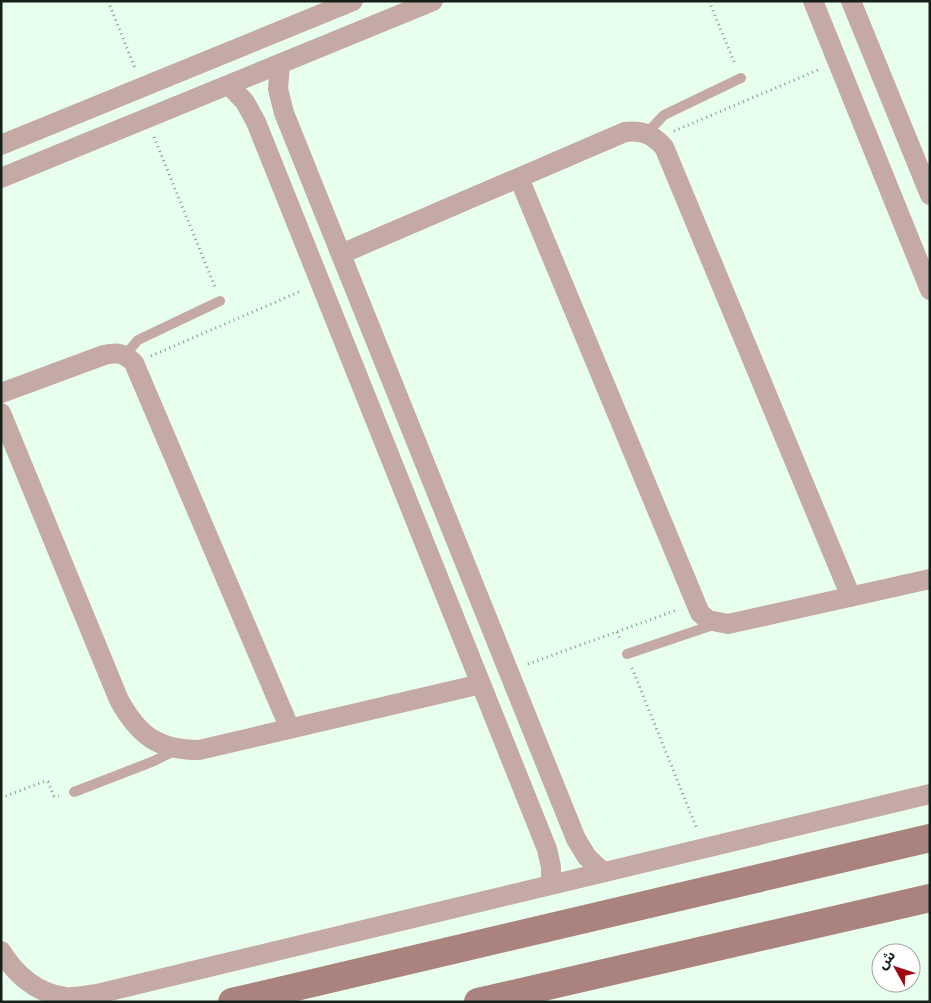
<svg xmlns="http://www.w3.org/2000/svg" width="931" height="1003" font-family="Lato,'Noto Sans Arabic',sans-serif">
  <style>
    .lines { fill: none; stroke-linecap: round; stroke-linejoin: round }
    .path { stroke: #87998b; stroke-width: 3; stroke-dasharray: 1 4; stroke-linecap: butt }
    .lane { stroke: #c4a9a5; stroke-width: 10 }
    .street { stroke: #c4a9a5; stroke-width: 20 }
    .secondary { stroke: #aa837e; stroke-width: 28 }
  </style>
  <rect width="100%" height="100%" fill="#e7ffec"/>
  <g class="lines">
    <path class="path" d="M108 1 135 68
      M709 1 735 64
      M674 131 818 70
      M154 137 215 287
      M151 356 301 291
      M617 632 621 641
      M528 664 677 610
      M632 668 697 829
      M1 798 45 781 48 782 54 796H59"/>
    <path class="lane" d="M647 133 664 115 741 78
      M125 355 138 340 220 301
      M627 654 716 624
      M74 792 154 761 176 750"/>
    <path class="street" d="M813 1 930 290
      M851 1 930 195
      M280 64 278 89 284 113 576 839 587 857 603 872
      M229 85 245 102 256 122 547 849 551 867V885
      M1 145 353 1
      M1 178 433 1
      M519 178 700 613 708 620 728 624 930 579
      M341 254 625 132C642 130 652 134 664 147L851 597
      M1 393 104 355C118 352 124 353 134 363L290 729
      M1 413 119 700C139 736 158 750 199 750L481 684
      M1 951C16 975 37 993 65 997 75 998 87 995 97 994L930 794"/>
    <path class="secondary" d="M232 1002 930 838
      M478 1002 930 898"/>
  </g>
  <rect width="931" height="1003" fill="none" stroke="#152018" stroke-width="5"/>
  <g transform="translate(896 968) rotate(310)"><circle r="24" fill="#ffffff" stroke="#a1a6a3"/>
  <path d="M0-4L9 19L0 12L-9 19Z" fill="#a20811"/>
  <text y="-8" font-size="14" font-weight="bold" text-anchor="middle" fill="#152018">ش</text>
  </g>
</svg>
